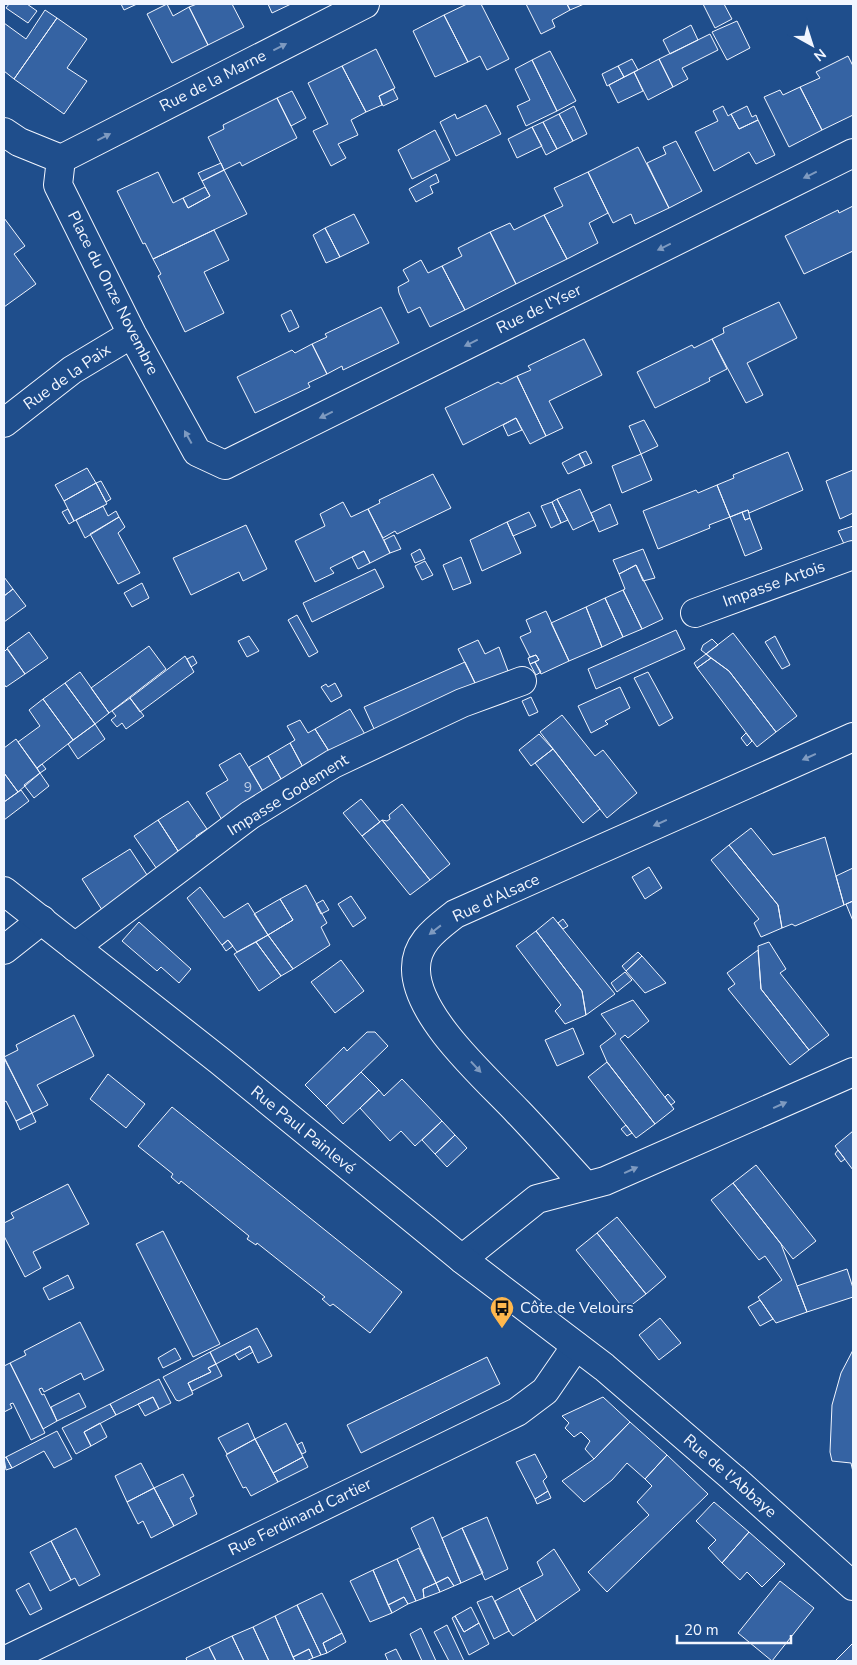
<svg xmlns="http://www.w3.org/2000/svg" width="857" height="1665" font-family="'Nunito Sans',sans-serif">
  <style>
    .building { fill: #3563a3; stroke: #f2f6ff }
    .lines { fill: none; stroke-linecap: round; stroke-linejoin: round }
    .minor-casing { stroke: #f2f6ff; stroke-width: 30 }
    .tertiary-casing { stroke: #f2f6ff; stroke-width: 30 }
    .minor { stroke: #1f4e8c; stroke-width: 28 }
    .tertiary { stroke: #1f4e8c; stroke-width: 28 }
    .oneway { fill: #7e9ac0 }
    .labels { text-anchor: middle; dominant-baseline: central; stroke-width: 4; stroke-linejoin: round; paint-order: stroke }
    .number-label { font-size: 14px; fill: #c3d1e8 }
    .street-label { font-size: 16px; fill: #f2f6ff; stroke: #1f4e8c }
    .poi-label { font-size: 16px; fill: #f2f6ff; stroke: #1f4e8c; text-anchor: start }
  </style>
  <rect width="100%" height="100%" fill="#1f4e8c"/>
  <path class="building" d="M9 4H27L37 11 28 23 6 8Z
    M121 4H137L124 10Z
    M167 4 173 16 189 7 208 45 172 63 147 14Z
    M197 4H232L244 27 208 45 189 7Z
    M268 4H291L272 13Z
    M481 4 509 59 487 70 480 56 468 62 444 15 467 4Z
    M526 4H567L570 10 552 20 555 27 541 34Z
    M567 4H584L570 10Z
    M703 4H724L732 19 715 28Z
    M45 10 57 18 14 79 4 71V23L26 39Z
    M444 15 468 62 435 77 413 31Z
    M57 18 87 39 67 68 87 81 64 114 14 79Z
    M737 21 750 48 727 60 712 32Z
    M691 25 698 40 670 54 663 40Z
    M710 34 718 50 682 68 688 79 673 87 659 59Z
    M376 49 395 88 379 96 382 105 366 112 342 66Z
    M550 51 576 101 557 111 532 60Z
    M848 56 853 66V115L822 130 800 87 820 78 816 72Z
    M632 59 638 70 624 77 618 66Z
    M659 59 673 87 648 100 634 72Z
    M532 60 557 111 526 126 517 106 530 100 515 69Z
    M342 66 366 112 351 120 358 135 338 144 346 158 331 166 313 131 328 124 308 83Z
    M618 66 624 77 607 86 602 74Z
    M634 72 643 91 618 103 609 85Z
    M800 87 822 130 789 147 764 97 780 90 783 95Z
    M393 89 398 99 383 106 379 96Z
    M292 91 306 118 291 126 277 98Z
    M277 98 297 138 242 166 240 162 224 170 208 137 224 129 223 125Z
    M486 105 501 134 456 156 440 122 455 114 457 119Z
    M574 106 587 134 573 141 559 114Z
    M723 106 728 116 731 114 739 129 758 120 775 155 756 164 749 152 714 171 695 132 718 121 713 111Z
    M747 106 752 117 756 115 758 120 739 129 731 114Z
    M559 114 573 141 557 149 543 122Z
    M543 122 557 149 546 155 532 127Z
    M532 127 542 146 517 158 508 139Z
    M435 130 450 160 412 179 398 150Z
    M676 141 702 191 669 208 647 163 666 154 663 147Z
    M638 147 669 208 635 224 631 214 613 223 588 172Z
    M221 163 224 170 202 181 198 173Z
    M224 170 247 214 153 259 145 243 143 244 117 191 158 172 173 203 183 198 188 208 210 196 202 181Z
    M588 172 608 213 589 223 598 243 567 259 544 215 563 206 554 188Z
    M436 174 439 182 430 186 433 193 416 202 409 189Z
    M205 187 210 196 188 208 183 198Z
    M853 206V251L804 274 785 236 838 210 839 213Z
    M354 214 369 243 340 257 325 228Z
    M544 215 567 259 516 284 490 232 510 223 514 230Z
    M4 218 25 246 14 254 36 284 4 307Z
    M325 228 340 257 326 263 313 235Z
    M214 230 229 260 204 272 224 313 185 332 158 276 161 274 153 259Z
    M490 232 516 284 465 310 442 266 462 256 458 248Z
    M421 260 428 273 442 266 465 310 430 327 420 307 408 313 399 293 398 287 409 281 403 270Z
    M779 302 797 338 747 363 763 395 746 403 712 339 724 333 723 328Z
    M381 307 399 343 343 370 342 366 327 374 312 344 327 337 325 334Z
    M291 310 299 327 289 332 281 315Z
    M584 339 602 375 549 401 563 428 546 436 517 376 531 370 528 366Z
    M712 339 727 369 709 378 710 381 655 408 637 372 692 345 694 348Z
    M312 344 327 374 308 383 310 387 255 413 237 377 292 350 295 353Z
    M517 376 546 436 530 444 516 418 463 445 445 408 498 382 501 384Z
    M516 418 522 430 508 436 503 425Z
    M644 420 658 446 641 454 629 426Z
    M586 451 592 463 585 466 579 454Z
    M788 452 803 490 749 513 748 510 730 517 717 485 734 478 733 475Z
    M579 454 585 466 568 474 562 463Z
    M641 454 652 480 622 493 612 466Z
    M87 468 96 483 64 501 55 485Z
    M853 470V513L840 519 826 481Z
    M433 474 451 508 397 534 395 531 383 538 368 509 380 503 379 500Z
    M101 481 111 499 106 502 96 483Z
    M96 483 107 504 74 521 64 501Z
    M717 485 730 517 709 525 710 528 658 549 643 511 696 490 698 493Z
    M580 489 594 520 573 530 557 499Z
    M557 499 568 520 561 523 552 502Z
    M343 502 351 517 368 509 390 553 370 563 364 551 330 568 334 573 315 582 295 541 325 526 320 514Z
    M552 502 561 523 551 528 541 506Z
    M610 504 618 524 599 532 591 513Z
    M103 506 108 516 116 511 119 517 85 538 76 520Z
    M68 509 74 521 69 524 62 512Z
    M748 510 750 518 745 520 742 512Z
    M529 512 536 526 513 536 507 522Z
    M742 512 745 520 750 518 762 549 745 556 730 517Z
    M119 517 125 527 118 533 140 573 118 584 90 534Z
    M507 522 521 553 482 571 470 540Z
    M246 525 267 569 243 581 239 572 191 595 173 558Z
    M853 526V541L844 544 838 531Z
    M394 535 401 549 390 553 384 540Z
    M420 549 425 559 415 563 411 554Z
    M643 549 655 578 643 581 636 565 619 574 613 560Z
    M364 551 370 563 358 569 352 557Z
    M461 557 471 583 453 590 443 565Z
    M425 561 433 575 422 580 415 566Z
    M636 565 663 619 642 629 623 590 625 589 619 574Z
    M375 569 384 587 312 622 303 603Z
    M4 577 13 589 4 596Z
    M142 583 149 598 132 607 124 593Z
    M13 589 26 606 4 622V596Z
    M623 590 642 629 623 637 605 598Z
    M605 598 623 637 602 647 586 607Z
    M586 607 602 647 569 661 551 623Z
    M546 611 569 661 541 674 535 662 539 660 536 655 530 657 520 637 531 632 526 620Z
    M297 615 318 652 309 657 288 620Z
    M676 630 685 649 596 689 588 669Z
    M29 632 48 658 25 674 7 648Z
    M733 633 797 716 776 732 729 671 706 654Z
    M249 636 259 651 247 657 238 641Z
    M775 636 790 665 782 669 765 642Z
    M712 639 718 645 706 654 701 650 703 645Z
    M478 640 485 654 499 647 508 671 476 685 458 649Z
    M149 646 166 669 109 713 91 688Z
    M7 649 25 674 6 687 4 684V652Z
    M706 654 711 658 697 668 694 663Z
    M536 655 539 660 530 664 528 658Z
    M185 656 194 672 140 712 130 698Z
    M193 656 197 663 191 667 187 659Z
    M711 658 729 671 776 732 757 747 697 668Z
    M465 662 476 685 375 731 364 707Z
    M535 662 541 672 536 675 530 664Z
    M80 672 109 713 95 724 65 683Z
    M648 672 673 718 659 726 634 678Z
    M65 683 95 724 73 740 43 699Z
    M335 683 342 696 331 702 321 687 326 684 328 687Z
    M620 687 630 708 605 721 608 724 591 733 578 706Z
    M531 697 538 712 529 716 522 701Z
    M130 698 144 716 126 729 122 723 117 727 111 720 116 716 112 711Z
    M43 699 73 740 37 768 18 742 40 726 29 710Z
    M350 709 366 736 332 756 315 729Z
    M562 715 595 756 603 750 637 793 607 818 540 732Z
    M300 720 308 733 315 729 332 756 305 771 290 743 295 740 287 726Z
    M95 724 105 739 78 759 68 744Z
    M746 733 752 741 747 746 741 738Z
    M539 734 553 749 531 766 519 750Z
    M16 739 40 773 18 792 4 773V748Z
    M290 743 305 771 284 784 268 756Z
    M553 749 600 809 583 823 535 763Z
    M240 753 265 795 222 820 206 793 228 780 219 765Z
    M268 756 284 784 265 795 249 767Z
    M42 764 46 769 40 773 37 768Z
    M4 773 18 792 4 802Z
    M40 773 49 786 34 798 24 785Z
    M21 790 29 801 4 820V802Z
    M361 799 380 822 362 836 343 813Z
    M188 801 207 829 196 836 202 845 182 857 158 820Z
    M402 804 450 864 430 880 382 820 387 821 390 819 389 815Z
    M158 820 182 857 159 872 134 836Z
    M382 820 430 880 410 895 362 836Z
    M751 828 773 855 825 837 844 905 795 926 792 924 782 928 778 905 729 845Z
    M729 845 778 905 782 928 761 937 754 923 759 919 711 860Z
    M130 849 153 884 106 916 82 879Z
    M649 867 662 888 645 899 632 877Z
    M853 868V901L844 905 836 876Z
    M306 885 327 923 321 927 330 945 293 969 268 935 293 920 280 899Z
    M200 887 224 918 248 903 268 935 237 952 228 940 222 945 187 898Z
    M351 896 366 918 353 927 338 904Z
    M280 899 293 920 268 935 254 914Z
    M323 900 329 910 321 914 316 904Z
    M853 901V921L846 904Z
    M553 917 615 994 586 1015 582 991 536 931Z
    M563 919 568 926 563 929 558 923Z
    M139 922 191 969 179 983 161 967 157 971 122 941Z
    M536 931 582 991 586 1015 565 1024 555 1011 561 1005 516 946Z
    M268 935 293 969 281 976 256 942Z
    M228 940 233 946 226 951 222 945Z
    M256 942 281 976 259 991 234 954Z
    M769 942 786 969 780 973 829 1035 809 1050 761 989 758 946Z
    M758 950 761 989 809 1050 790 1065 728 989 735 984 727 973Z
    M638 952 642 956 626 971 622 966Z
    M642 956 666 983 645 993 626 971Z
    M341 960 364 991 335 1013 311 982Z
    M625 972 632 980 617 992 611 983Z
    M633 1000 649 1021 628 1038 625 1035 620 1039 674 1109 655 1124 607 1062 600 1046 616 1034 601 1014Z
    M74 1015 94 1056 37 1085 48 1105 32 1113 4 1057 18 1050 16 1045Z
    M573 1028 584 1054 557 1066 545 1040Z
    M367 1032H375L388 1046 326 1106 305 1085 344 1047 347 1051Z
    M4 1058 32 1113 16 1121 6 1101 4 1102Z
    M607 1062 655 1124 636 1138 588 1077Z
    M361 1072 379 1090 343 1124 326 1106Z
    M108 1074 145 1104 126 1128 90 1099Z
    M402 1079 442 1121 415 1146 401 1131 390 1141 360 1108 379 1090 384 1096Z
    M668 1094 675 1102 671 1105 665 1097Z
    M172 1107 402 1292 370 1333 333 1304 330 1306 322 1299 325 1297 257 1243 256 1245 247 1239 249 1236 181 1181 179 1184 171 1177 173 1174 138 1146Z
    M32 1113 36 1122 20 1130 16 1121Z
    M442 1121 455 1135 435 1154 422 1140Z
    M626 1125 632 1133 627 1136 621 1129Z
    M853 1131V1170L835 1146Z
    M455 1135 467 1148 447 1167 435 1154Z
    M838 1150 845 1159 841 1162 835 1154Z
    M756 1165 816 1241 793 1259 733 1183Z
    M733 1183 781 1244 807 1312 776 1323 758 1297 782 1280 765 1256 759 1260 711 1200Z
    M68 1184 89 1224 33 1252 41 1268 25 1277 4 1236V1223L14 1218 11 1213Z
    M617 1217 666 1277 646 1294 597 1233Z
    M163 1231 220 1344 193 1357 136 1244Z
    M597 1233 646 1294 625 1310 576 1250Z
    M847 1269 853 1288V1297L807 1312 797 1286Z
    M68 1275 74 1288 49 1300 43 1288Z
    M760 1300 773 1319 760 1326 748 1307Z
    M660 1318 681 1343 659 1360 639 1335Z
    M80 1322 104 1370 84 1380 81 1373 44 1392 42 1388 39 1389 42 1395 44 1394 57 1421 43 1429 10 1363 26 1355 24 1351Z
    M257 1328 272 1356 258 1363 250 1346 216 1364 210 1352Z
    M250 1346 253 1352 239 1360 235 1354Z
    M175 1348 181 1359 163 1368 158 1358Z
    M853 1350V1472L851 1463 832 1461 830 1452 832 1405 841 1373Z
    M210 1352 216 1364 208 1368 211 1372 188 1383 193 1394 179 1401 176 1400 163 1377Z
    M487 1357 500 1384 361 1453 347 1425Z
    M10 1363 45 1433 31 1440 13 1403 10 1404 12 1408 4 1412V1366Z
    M216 1364 222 1376 192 1391 188 1383 211 1372 208 1368Z
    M159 1379 171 1403 159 1409 153 1397 116 1415 110 1404Z
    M79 1393 86 1407 57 1421 51 1407Z
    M153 1397 159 1409 145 1416 138 1404Z
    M603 1397 630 1422 594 1459 585 1449 590 1441 581 1432 574 1437 565 1428 569 1423 562 1416Z
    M110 1404 116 1415 84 1432 91 1446 76 1454 62 1428Z
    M630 1422 667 1455 645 1479 627 1463 612 1480 584 1502 562 1481 594 1459Z
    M100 1423 107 1437 91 1446 84 1432Z
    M248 1423 255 1439 227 1454 218 1438Z
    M286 1423 303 1457 273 1473 255 1439Z
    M57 1431 72 1459 54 1468 44 1451 12 1468 6 1457Z
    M255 1439 278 1482 251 1496 246 1487 243 1488 226 1455Z
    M302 1442 306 1452 302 1454 297 1445Z
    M535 1454 547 1477 543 1481 548 1491 535 1499 516 1462Z
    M667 1455 708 1494 607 1592 588 1572 649 1515 637 1502 652 1486 645 1479Z
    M6 1457 12 1468 6 1470 4 1458Z
    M303 1457 308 1467 278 1482 273 1473Z
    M141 1463 154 1488 127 1502 115 1476Z
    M183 1474 194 1496 190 1498 197 1514 174 1526 154 1488Z
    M154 1488 174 1526 151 1538 143 1521 138 1524 127 1502Z
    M548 1491 551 1498 537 1504 535 1499Z
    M714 1502 749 1532 722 1563 708 1548 716 1540 696 1521Z
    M433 1517 461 1583 454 1586 448 1577 436 1583 411 1528Z
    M487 1517 508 1569 485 1580 462 1528Z
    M76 1528 100 1575 79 1586 75 1578 71 1580 51 1541Z
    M462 1528 483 1573 461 1583 442 1538Z
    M749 1532 785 1564 762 1587 747 1572 740 1580 722 1563Z
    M51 1541 71 1580 50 1591 30 1552Z
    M419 1548 436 1583 423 1589 424 1598 416 1601 397 1559Z
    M554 1549 580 1590 536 1621 519 1588 543 1575 537 1562Z
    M397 1559 416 1601 408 1604 404 1597 388 1605 373 1570Z
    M373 1570 392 1613 370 1622 350 1581Z
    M448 1577 454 1586 440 1592 436 1583Z
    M780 1581 814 1608 772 1661 738 1633Z
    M29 1583 42 1609 30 1615 16 1590Z
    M436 1583 440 1592 424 1598 423 1589Z
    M519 1588 536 1621 513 1636 509 1631 495 1601Z
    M322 1593 342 1633 323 1643 327 1653 321 1655 297 1605Z
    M492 1596 509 1631 494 1639 477 1602Z
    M404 1597 408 1604 392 1613 388 1605Z
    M297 1605 321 1655 313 1658 309 1649 293 1657 275 1616Z
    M471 1607 479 1623 464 1632 455 1616Z
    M275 1616 293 1657 295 1661H269L253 1627Z
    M455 1616 464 1632 479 1623 489 1644 469 1655 452 1618Z
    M447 1625 464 1661H449L434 1632Z
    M253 1627 269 1661H244L232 1636Z
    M421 1628 436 1661H422L410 1634Z
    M342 1633 346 1642 327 1653 323 1643Z
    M232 1636 244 1661H216L209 1647Z
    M853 1643V1661H835Z
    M209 1647 216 1661H187L186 1658Z
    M309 1649 313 1658 306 1661H295L293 1657Z
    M396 1649 402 1661H388L385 1654Z"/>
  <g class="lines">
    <g class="minor-casing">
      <path id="minor" d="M4 132 19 142 61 159
        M61 159 58 185 132 334 197 452 225 465 853 153
        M61 159 365 4
        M4 423 72 370 132 334
        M695 613 853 555
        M75 947 250 815 333 764 462 703 522 681
        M4 950 42 920
        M585 1185C563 1161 541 1136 518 1112 487 1079 417 1018 416 970 415 943 436 929 455 914L853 737
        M462 1259 537 1199 605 1181 853 1072
        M4 1661 517 1412 545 1391 576 1346"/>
    </g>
    <g class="tertiary-casing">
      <path id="tertiary" d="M4 891 220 1061 462 1259 604 1367 733 1478 853 1586"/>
    </g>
    <use href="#minor" class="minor"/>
    <use href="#tertiary" class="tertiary"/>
  </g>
  <defs><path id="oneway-solid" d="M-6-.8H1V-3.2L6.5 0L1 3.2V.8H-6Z" transform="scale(1.25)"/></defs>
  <g class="oneway">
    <use href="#oneway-solid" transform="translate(280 47) rotate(-27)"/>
    <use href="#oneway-solid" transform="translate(104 137) rotate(-27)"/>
    <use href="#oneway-solid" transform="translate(810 175) rotate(154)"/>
    <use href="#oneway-solid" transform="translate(664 247) rotate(154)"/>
    <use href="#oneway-solid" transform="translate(471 343) rotate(154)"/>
    <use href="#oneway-solid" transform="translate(326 415) rotate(154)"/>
    <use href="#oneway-solid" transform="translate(188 437) rotate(-119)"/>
    <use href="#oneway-solid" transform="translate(809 757) rotate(156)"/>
    <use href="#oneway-solid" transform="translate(660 823) rotate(156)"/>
    <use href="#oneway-solid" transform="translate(435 930) rotate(142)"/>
    <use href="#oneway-solid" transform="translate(476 1067) rotate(47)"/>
    <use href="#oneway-solid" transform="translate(780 1105) rotate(-24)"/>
    <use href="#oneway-solid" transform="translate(631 1170) rotate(-24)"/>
  </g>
  <defs>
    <g id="bus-pin" transform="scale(1.25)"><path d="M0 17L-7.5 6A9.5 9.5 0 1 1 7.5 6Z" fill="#ffb74d" stroke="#1f4e8c"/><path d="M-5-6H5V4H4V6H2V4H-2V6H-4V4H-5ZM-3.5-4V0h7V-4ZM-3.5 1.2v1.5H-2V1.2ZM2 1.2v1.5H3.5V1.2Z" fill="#111"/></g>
  </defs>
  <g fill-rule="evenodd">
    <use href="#bus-pin" x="502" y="1308"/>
  </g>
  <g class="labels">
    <g class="number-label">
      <text x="248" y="787">9</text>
    </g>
    <g class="street-label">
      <text transform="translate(213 81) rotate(-27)">Rue de la Marne</text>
      <text transform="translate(113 293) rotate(63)">Place du Onze Novembre</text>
      <text transform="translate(539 309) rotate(-26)">Rue de l'Yser</text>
      <text transform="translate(67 377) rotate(-35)">Rue de la Paix</text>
      <text transform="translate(774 584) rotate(-20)">Impasse Artois</text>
      <text transform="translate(288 795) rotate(-32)">Impasse Godement</text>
      <text transform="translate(496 898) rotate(-25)">Rue d'Alsace</text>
      <text transform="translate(303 1130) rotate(39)">Rue Paul Painlevé</text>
      <text transform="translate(730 1476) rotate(41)">Rue de l'Abbaye</text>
      <text transform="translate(300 1517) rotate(-26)">Rue Ferdinand Cartier</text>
    </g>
    <g class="poi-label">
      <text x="520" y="1308">Côte de Velours</text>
    </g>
  </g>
  <rect width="857" height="1665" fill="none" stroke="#f2f6ff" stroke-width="10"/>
  <g transform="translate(812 45) rotate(141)" stroke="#1f4e8c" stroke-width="4" paint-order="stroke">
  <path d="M0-4L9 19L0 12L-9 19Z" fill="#f2f6ff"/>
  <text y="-8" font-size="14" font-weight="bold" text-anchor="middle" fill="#f2f6ff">N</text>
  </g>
  <path d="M677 1635v8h114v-8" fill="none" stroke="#f2f6ff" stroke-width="2.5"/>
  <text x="684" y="1635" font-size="15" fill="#f2f6ff" stroke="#1f4e8c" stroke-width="4" paint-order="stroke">20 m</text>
</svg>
